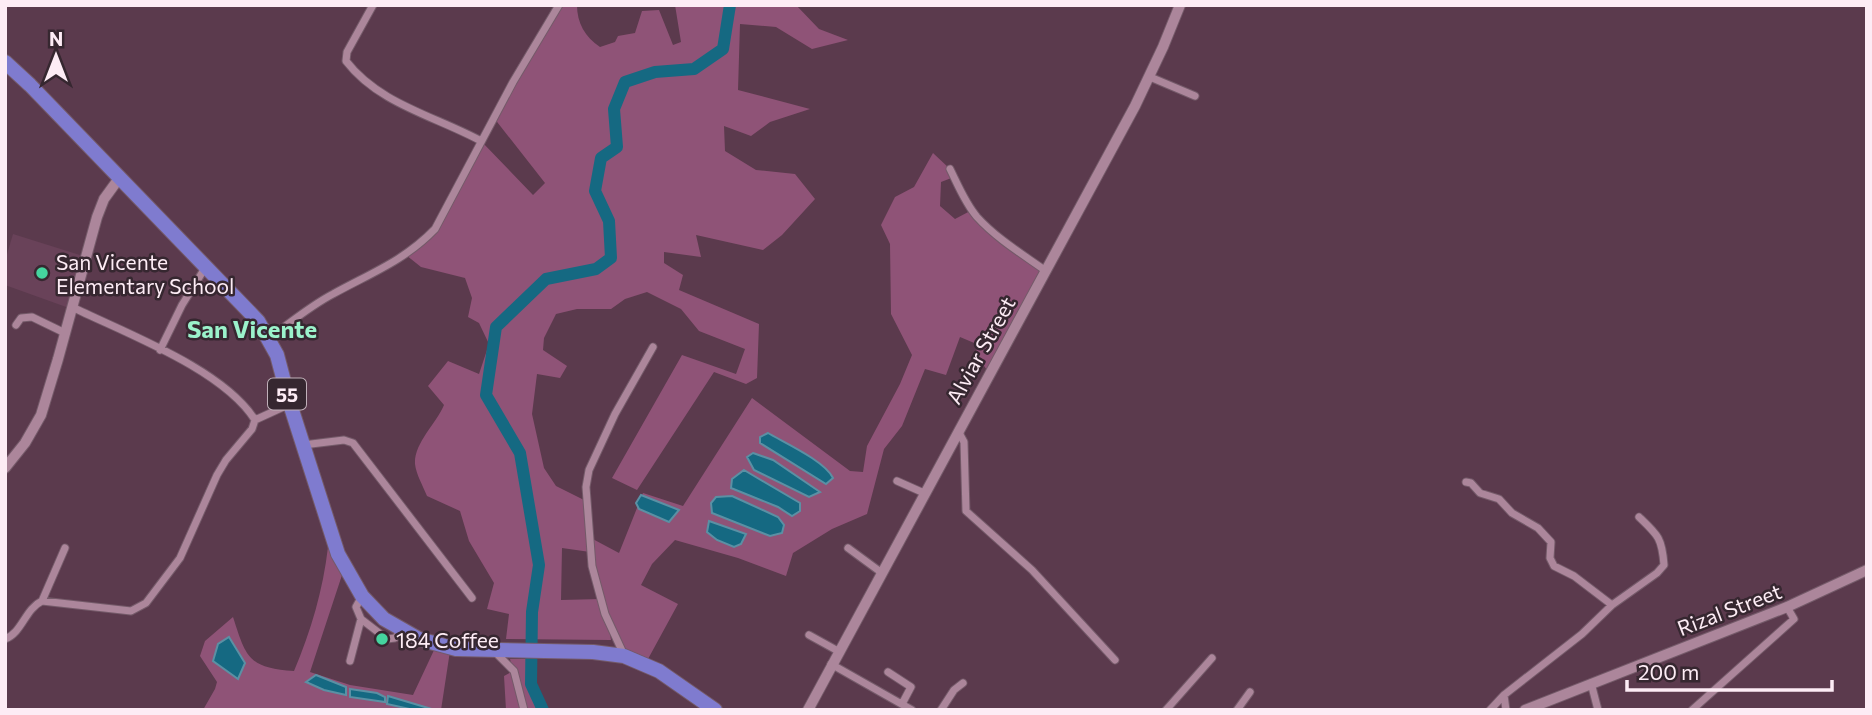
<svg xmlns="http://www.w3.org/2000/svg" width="1872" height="715" font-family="Commissioner,sans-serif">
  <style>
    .built { fill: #694259 }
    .green { fill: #8f5377; fill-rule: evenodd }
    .water { fill: #156982; stroke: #5b90a4; stroke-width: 2 }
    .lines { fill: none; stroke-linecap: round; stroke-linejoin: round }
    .river { stroke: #156982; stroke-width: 12 }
    .street-casing { stroke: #745a69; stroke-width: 9 }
    .secondary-casing { stroke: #745a69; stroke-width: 12 }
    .highway-casing { stroke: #745a69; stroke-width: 16 }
    .street { stroke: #ac869b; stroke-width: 7 }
    .secondary { stroke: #ac869b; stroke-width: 10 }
    .highway { stroke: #7f7bcf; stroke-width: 14 }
    .poi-dot { fill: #45d49f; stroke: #362730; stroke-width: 2.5 }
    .labels { text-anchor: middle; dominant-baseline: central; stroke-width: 5; stroke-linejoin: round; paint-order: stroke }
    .shield { fill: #362730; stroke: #c1b1ba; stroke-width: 2 }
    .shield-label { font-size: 19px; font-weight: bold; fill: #fdecf5 }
    .poi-label { font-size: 21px; fill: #fdecf5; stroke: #362730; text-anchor: start }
    .street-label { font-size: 21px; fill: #fdecf5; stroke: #362730 }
    .quarter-label { font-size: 24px; font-weight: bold; fill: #9bf2cb; stroke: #362730 }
  </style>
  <rect width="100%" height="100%" fill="#5b3a4d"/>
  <path class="built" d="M13 234 83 256 69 308 5 285V261Z"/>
  <path class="green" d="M559 5H577C577 23 585 37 600 47L615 42 618 36 635 33 642 11 659 10 673 45 681 42 675 5H796L819 29 848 40 812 49 776 27 740 24 738 90 810 109 770 122 751 136 724 126 725 151 756 170 795 174 815 199 782 235 763 250 696 235 701 257 664 252V263L683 275 679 290 759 324 757 378 746 384 714 372 637 490 612 478 682 355 736 374 745 349 699 331 681 309 647 292 625 299 611 309H577L556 314 544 338 543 350 567 366 560 378 537 374 532 414 544 468 556 486 586 501 589 537 619 553 643 493 683 506 752 398 850 471 863 472 867 446 900 384 912 355 891 314 890 244 881 225 895 197 914 187 933 153 950 169 954 177 941 182 940 206 955 219 972 210 1046 271 989 373 975 353 979 345 960 337 946 375 925 369 902 426 884 449 867 514 832 529 793 553 786 576 738 558 675 540 652 564 641 585 678 604 648 659 620 648 609 626 611 640 506 639 509 614 487 609 494 583 469 541 460 511 427 496C423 486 416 474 415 464 414 443 436 424 444 405L428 386 448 361 479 374 489 344 479 323 468 317 472 298 465 278 421 267 406 255 435 229 481 141 533 195 545 183 494 118ZM562 548 590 552 601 599 561 600Z
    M328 547 337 549 343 572 310 672 350 685 413 695 435 648 450 651 441 710H203L215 689 217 682 200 656 205 641 233 617C246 657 248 668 294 671 311 631 323 590 328 547Z
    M510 659H529L531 684 543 710H506L504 676 513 671Z"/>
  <path class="water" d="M768 433C785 443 825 461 833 478L826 484 760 443V437Z
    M753 453 773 460 820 492 809 497 754 470 747 457Z
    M744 470 800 503V511L792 516 778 507 731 488 732 479Z
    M641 495 679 510 669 522 639 509 636 503Z
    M732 496 778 517 784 525 782 533 770 536 712 513 711 503 716 497Z
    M709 521 746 534 741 544 734 547 717 540 707 532Z
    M229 637 245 663 238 679 213 661 218 644Z
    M316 675 346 687V695L324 690 306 682Z
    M350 689 377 693 385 697V702L350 697Z
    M388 696 435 710H414L387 704Z"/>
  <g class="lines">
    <path class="river" d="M543 710 531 684 532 612 539 565 520 453 486 395 496 327 546 279 596 269 611 258 609 221 595 191 601 158 617 147 614 109 625 82 655 72 694 69 723 49 730 5"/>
    <g class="street-casing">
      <path id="street" d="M373 5 347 52 346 61C379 104 435 116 481 141
        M1150 77 1195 96
        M950 169C958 185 965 203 977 217 996 238 1022 254 1046 271
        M72 307C125 333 223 369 255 420
        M16 325 21 318 32 317 65 333
        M269 338C290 323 310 306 333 294 371 273 404 261 435 229L513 82 559 5
        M160 350 182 305 205 268
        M958 431 964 442 966 511 1032 570 1115 660
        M303 445 344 440 353 443 472 598
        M897 481 924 493
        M1466 482 1471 483 1480 493 1499 499 1512 513 1538 528 1551 542 1550 558 1554 566 1574 576 1612 605
        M848 548 882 573
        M362 596 356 607 361 619 387 639 395 638 402 630
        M42 601 65 548
        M809 635 838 651
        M5 639C22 633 25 609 42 601L131 611 146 603 180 558 217 475 226 460 252 429 255 420 290 404
        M496 653 514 671 524 710
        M624 655 605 614 592 566 586 487 589 470 615 414 653 347
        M350 661 361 619
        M831 664 912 710
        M888 672 911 687 902 704
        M1591 683 1598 710
        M941 710 954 690 963 683
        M1166 710 1212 658
        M1237 710 1250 692
        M1490 710 1504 695
        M1506 710 1504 695 1582 634 1612 605 1657 573 1664 565C1662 538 1658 535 1639 517
        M1692 710 1794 619 1787 607"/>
    </g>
    <g class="secondary-casing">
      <path id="secondary" d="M5 468 25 443 41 415 58 359 97 217 104 199 120 177
        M808 710 1135 106 1163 47 1180 5
        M1525 710 1787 607 1867 570"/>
    </g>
    <g class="highway-casing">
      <path id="highway" d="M5 62 30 85 258 321 277 355 290 404 338 554 362 596 384 619 419 639 456 649 593 652 624 656 659 671 715 710"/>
    </g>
    <use href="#street" class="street"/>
    <use href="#secondary" class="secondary"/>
    <use href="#highway" class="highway"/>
  </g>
  <g class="poi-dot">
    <circle cx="42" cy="273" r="7"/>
    <circle cx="382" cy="639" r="7"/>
  </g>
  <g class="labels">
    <rect class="shield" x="268" y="378.5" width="38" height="31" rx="5"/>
    <g class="shield-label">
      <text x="287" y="394">55</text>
    </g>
    <g class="poi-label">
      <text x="56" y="261">San Vicente<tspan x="56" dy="24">Elementary School</tspan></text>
      <text x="396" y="639">184 Coffee</text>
    </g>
    <g class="street-label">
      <text transform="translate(980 350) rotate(-61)">Alviar Street</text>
      <text transform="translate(1729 609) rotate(-21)">Rizal Street</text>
    </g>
    <g class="quarter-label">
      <text x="252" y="328">San Vicente</text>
    </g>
  </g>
  <rect width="1872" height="715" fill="none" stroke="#fdecf5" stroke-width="14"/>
  <g transform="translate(56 56)" stroke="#362730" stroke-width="5" paint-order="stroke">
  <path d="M0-5L12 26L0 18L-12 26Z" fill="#fdecf5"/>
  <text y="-10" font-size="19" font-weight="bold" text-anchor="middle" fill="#fdecf5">N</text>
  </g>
  <path d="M1627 680v10h205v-10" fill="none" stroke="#fdecf5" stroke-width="3.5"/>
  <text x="1638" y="680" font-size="21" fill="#fdecf5" stroke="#362730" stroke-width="5" paint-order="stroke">200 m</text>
</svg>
